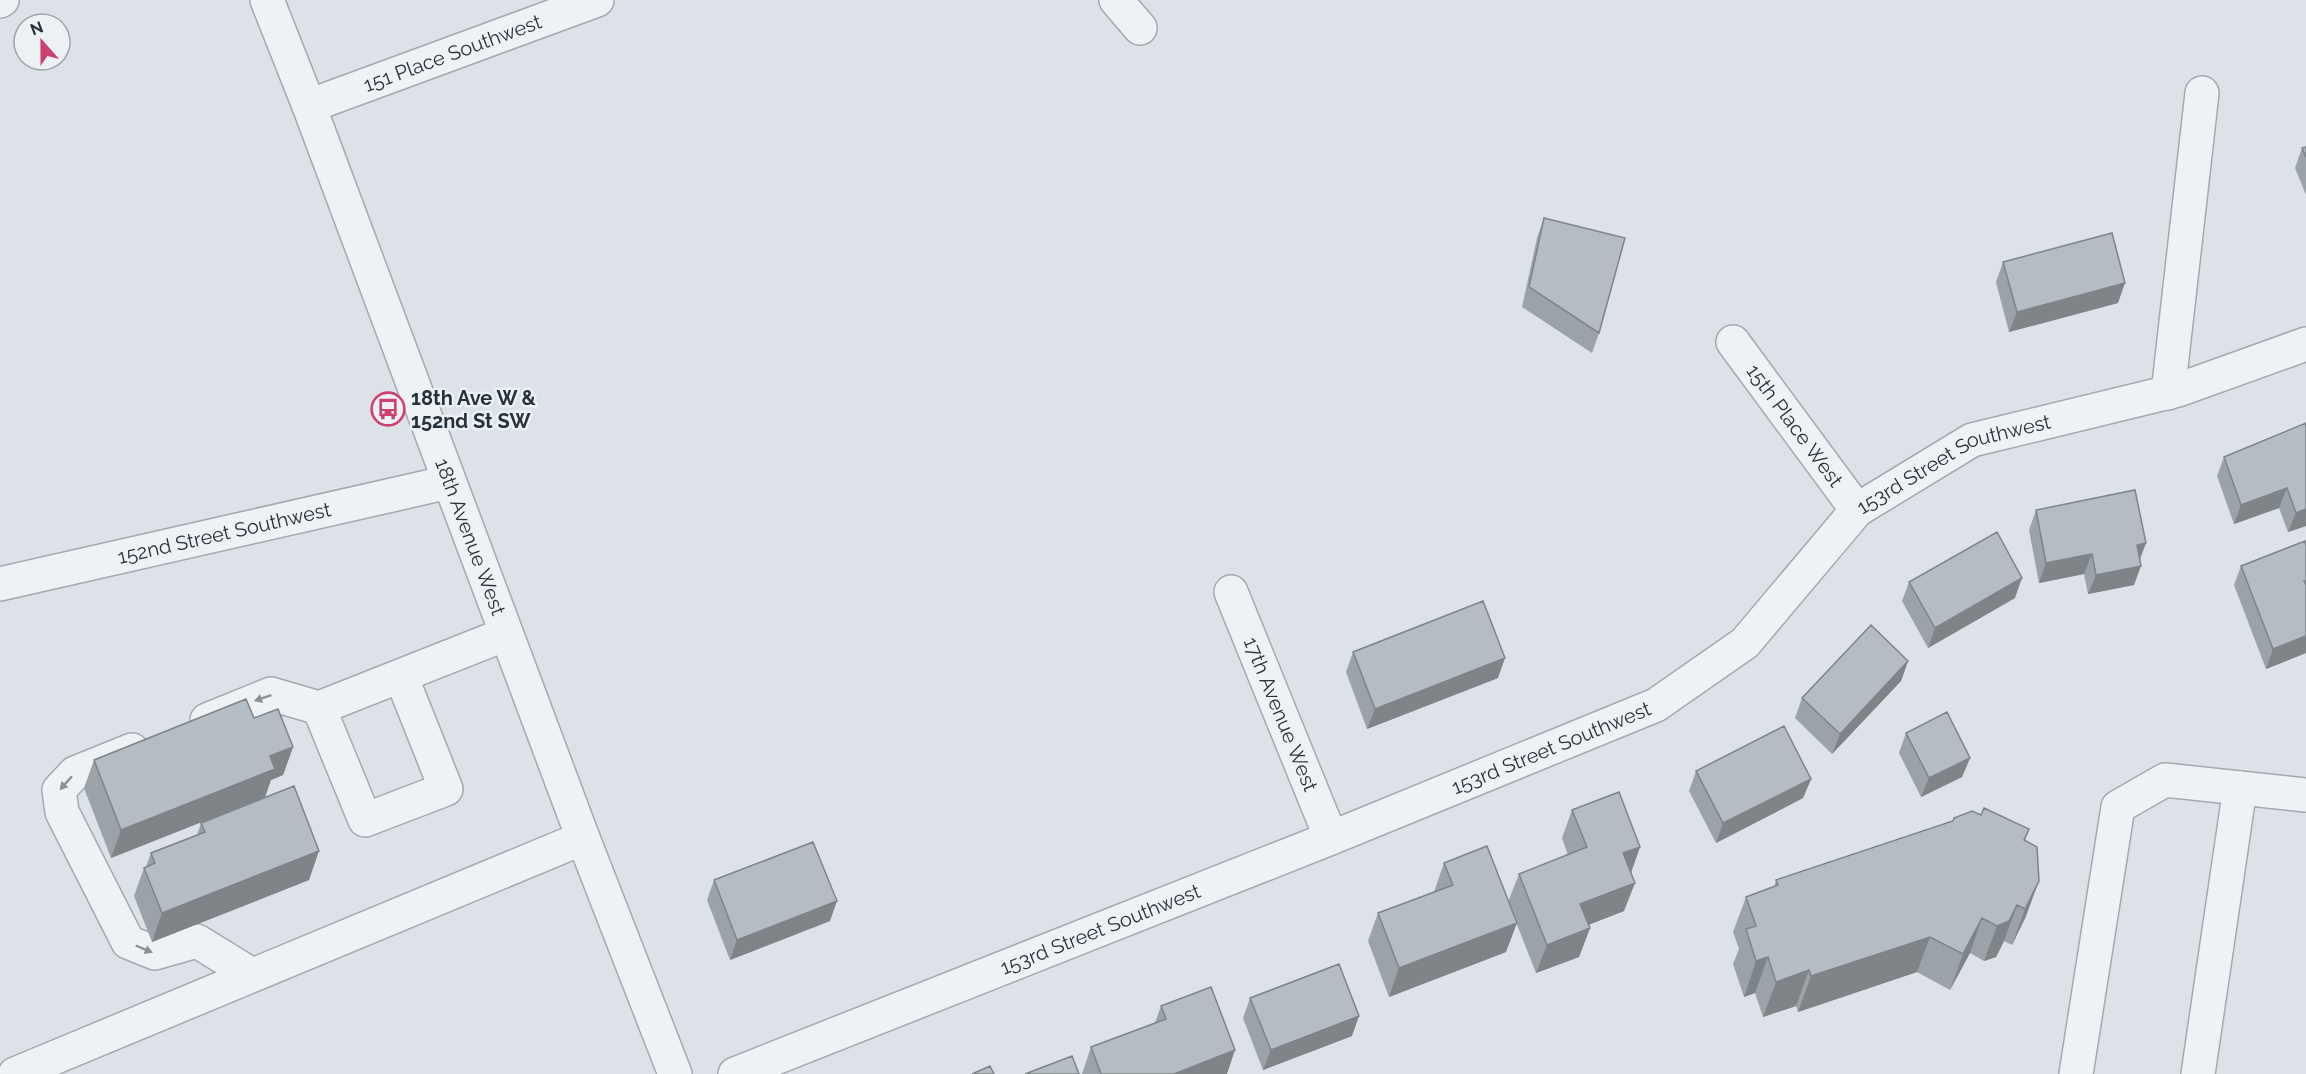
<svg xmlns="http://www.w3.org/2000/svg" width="2306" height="1074" font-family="Raleway,sans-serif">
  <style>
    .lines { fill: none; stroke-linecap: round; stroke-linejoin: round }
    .minor-casing { stroke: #a2aab1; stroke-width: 36 }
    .minor { stroke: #eff2f5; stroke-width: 33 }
    .wall { fill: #9ba3a8 }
    .shaded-wall { fill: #7e8488 }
    .building { fill: #b4bdc3; stroke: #7e8488; stroke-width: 1.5 }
    .oneway { fill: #8a9299 }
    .labels { text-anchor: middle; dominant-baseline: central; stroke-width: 5; stroke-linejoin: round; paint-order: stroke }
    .street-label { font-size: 20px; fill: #26333d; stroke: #ecf1f4 }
    .poi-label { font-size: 20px; font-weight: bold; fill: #26333d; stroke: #ecf1f4; text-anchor: start }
  </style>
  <rect width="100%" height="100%" fill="#dce2e7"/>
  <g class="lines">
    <g class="minor-casing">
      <g id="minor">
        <path id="s1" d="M267 0 309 106 583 838 675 1074"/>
        <path d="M1116 0 1140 28"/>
        <path d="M0 1 2 0"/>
        <path id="s2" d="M309 106 597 0"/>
        <path id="s3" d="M1733 342 1857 510"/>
        <path d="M2168 393 2202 93"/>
        <path id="s4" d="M0 584 449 482"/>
        <path id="s5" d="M1231 592 1331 838"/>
        <path d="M401 676 446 789 365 820 319 708 506 634"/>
        <path d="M207 720 271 694 319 708"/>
        <path d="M132 750 75 773 59 790 62 812 128 942 155 953 197 941 252 975"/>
        <path d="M15 1074 583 838"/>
        <path id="s6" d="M735 1074 1331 838 1656 705 1745 643 1857 510 1972 440 2178 390 2306 344"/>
        <path d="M2076 1074 2118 807 2165 780 2306 795"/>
        <path d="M2198 1074 2240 788"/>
      </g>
    </g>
    <use href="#minor" class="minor"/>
  </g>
  <path class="wall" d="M2306 147V195L2295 168 2302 148Z
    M1544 218 1599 333 1592 353 1522 307 1537 238Z
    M2003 262 2118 303 2009 332 1996 282Z
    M2306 423V526L2288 532 2279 508 2234 524 2217 476 2224 457Z
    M2036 510 2146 543 2140 560 2134 585 2088 594 2084 574 2039 583 2029 530Z
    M2306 545V653L2266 669 2234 585 2241 566Z
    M1909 582 2015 598 1928 648 1902 601Z
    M1353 652 1498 678 1367 729 1346 672Z
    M1908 661 1901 681 1832 754 1795 718 1802 698Z
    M254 718 293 747 283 775 271 780 265 797 111 858 84 788 94 760Z
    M1906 733 1970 758 1962 777 1921 797 1899 753Z
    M1696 771 1811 779 1803 798 1716 843 1689 791Z
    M1572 810 1640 847 1631 873 1624 911 1588 925 1590 928 1579 957 1536 973 1510 907 1506 952 1389 997 1368 941 1378 913 1434 892 1444 863 1508 902 1519 874 1568 855 1562 838Z
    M1981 815 2029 829 2025 841 2026 916 2012 945 2004 941 1996 957 1984 961 1970 953 1950 990 1917 972 1798 1012 1796 1006 1763 1017 1755 993 1744 997 1733 964 1739 949 1733 932 1746 897 1774 887 1776 880Z
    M201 823 309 880 152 942 134 896 144 868 146 867 151 853 197 835Z
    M714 880 830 921 730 960 707 900Z
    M1250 998 1352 1036 1263 1070 1243 1018Z
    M1161 1006 1227 1074H1082L1091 1047 1155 1023Z"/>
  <path class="shaded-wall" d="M2125 283 2118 303 2009 332 2017 312Z
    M2287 488 2279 508 2234 524 2241 505Z
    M2306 509V526L2288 532 2296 513Z
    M2146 543 2138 562 2137 545Z
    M2092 554 2084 574 2039 583 2046 563Z
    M2141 566 2134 585 2088 594 2096 575Z
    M2022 578 2015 598 1928 648 1935 628Z
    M2306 636V653L2266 669 2273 649Z
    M1505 658 1498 678 1367 729 1375 709Z
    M1908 661 1901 681 1832 754 1840 734Z
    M293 747 283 775 271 780 265 797 111 858 121 830 270 756Z
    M1970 758 1962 777 1921 797 1929 778Z
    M1811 779 1803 798 1716 843 1723 823Z
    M1640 847 1630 875 1623 853Z
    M319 851 309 880 152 942 162 913Z
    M2039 881 2026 916 2012 945 2025 909Z
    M1635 883 1624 911 1570 932 1580 904Z
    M837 901 830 921 730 960 737 940Z
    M2017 905 2004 941 1996 957 1984 961 1997 926Z
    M1982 918 1970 953 1950 990 1963 954Z
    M1517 923 1506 952 1389 997 1399 968Z
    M1590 928 1579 957 1536 973 1547 945Z
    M1930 937 1917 972 1798 1012 1811 976Z
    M1768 957 1755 993 1744 997 1756 961Z
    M1809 970 1796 1006 1763 1017 1776 982Z
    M1359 1016 1352 1036 1263 1070 1271 1050Z
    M1235 1050 1227 1074H1174Z"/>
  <path class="building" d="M2306 147V157L2302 148Z
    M1544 218 1625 238 1599 333 1529 287Z
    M2112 233 2125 283 2017 312 2003 262Z
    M2306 423V509L2296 513 2287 488 2241 505 2224 457Z
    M2135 490 2146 543 2137 545 2141 566 2096 575 2092 554 2046 563 2036 510Z
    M1997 532 2022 578 1935 628 1909 582Z
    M2305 541 2306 545V581H2304L2306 585V636L2273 649 2241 566Z
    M1483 601 1505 658 1375 709 1353 652Z
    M1871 625 1908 661 1840 734 1802 698Z
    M246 699 254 718 278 709 293 747 270 756 275 769 121 830 94 760Z
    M1947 712 1970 758 1929 778 1906 733Z
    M1784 726 1811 779 1723 823 1696 771Z
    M294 786 319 851 162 913 144 868 155 863 151 853 205 832 201 823Z
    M1619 792 1640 847 1623 853 1635 883 1580 904 1590 928 1547 945 1519 874 1587 847 1572 810Z
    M1984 808 2029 829 2024 840 2037 847 2039 881 2025 909 2017 905 2009 921 1997 926 1982 918 1963 954 1930 937 1811 976 1809 970 1776 982 1768 957 1756 961 1746 929 1756 926 1746 897 1778 885 1776 880 1953 821 1954 818 1972 811 1981 815Z
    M813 842 837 901 737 940 714 880Z
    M1487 846 1517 923 1399 968 1378 913 1453 885 1444 863Z
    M1339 964 1359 1016 1271 1050 1250 998Z
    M1211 987 1235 1050 1174 1074H1101L1091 1047 1166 1019 1161 1006Z
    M1072 1056 1079 1074H1025Z
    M990 1066 994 1074H972Z"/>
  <defs><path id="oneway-solid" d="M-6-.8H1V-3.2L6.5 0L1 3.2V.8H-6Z" transform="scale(1.5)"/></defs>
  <g class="oneway">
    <use href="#oneway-solid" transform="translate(263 698) rotate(161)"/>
    <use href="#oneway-solid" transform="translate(66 783) rotate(132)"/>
    <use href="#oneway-solid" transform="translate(144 949) rotate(23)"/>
  </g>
  <defs>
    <g id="bus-ring" transform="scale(1.725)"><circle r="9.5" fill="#ecf1f4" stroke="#cd4070" stroke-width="1.5"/><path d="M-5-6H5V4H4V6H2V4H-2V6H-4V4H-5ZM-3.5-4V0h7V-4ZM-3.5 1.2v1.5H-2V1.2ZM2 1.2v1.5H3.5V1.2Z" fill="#cd4070"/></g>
  </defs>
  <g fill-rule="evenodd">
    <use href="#bus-ring" x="388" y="409"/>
  </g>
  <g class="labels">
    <g class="street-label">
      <text stroke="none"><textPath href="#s2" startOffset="153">151 Place Southwest</textPath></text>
      <text stroke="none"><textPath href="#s3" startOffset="104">15th Place West</textPath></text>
      <text stroke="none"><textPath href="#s6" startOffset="1383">153rd Street Southwest</textPath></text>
      <text stroke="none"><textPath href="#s4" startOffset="230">152nd Street Southwest</textPath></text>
      <text stroke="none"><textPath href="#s1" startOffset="574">18th Avenue West</textPath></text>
      <text stroke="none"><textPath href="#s5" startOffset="132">17th Avenue West</textPath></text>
      <text stroke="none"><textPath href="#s6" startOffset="879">153rd Street Southwest</textPath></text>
      <text stroke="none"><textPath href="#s6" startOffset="393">153rd Street Southwest</textPath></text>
    </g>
    <g class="poi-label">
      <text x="411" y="398">18th Ave W &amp;<tspan x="411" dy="23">152nd St SW</tspan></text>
    </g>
  </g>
  <g transform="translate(42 42) rotate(339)"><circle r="28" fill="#ecf1f4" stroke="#9da5ab" stroke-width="1.5"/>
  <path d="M0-4.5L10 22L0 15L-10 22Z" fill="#cd4070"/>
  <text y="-9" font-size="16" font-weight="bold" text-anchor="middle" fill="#26333d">N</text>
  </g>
</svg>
